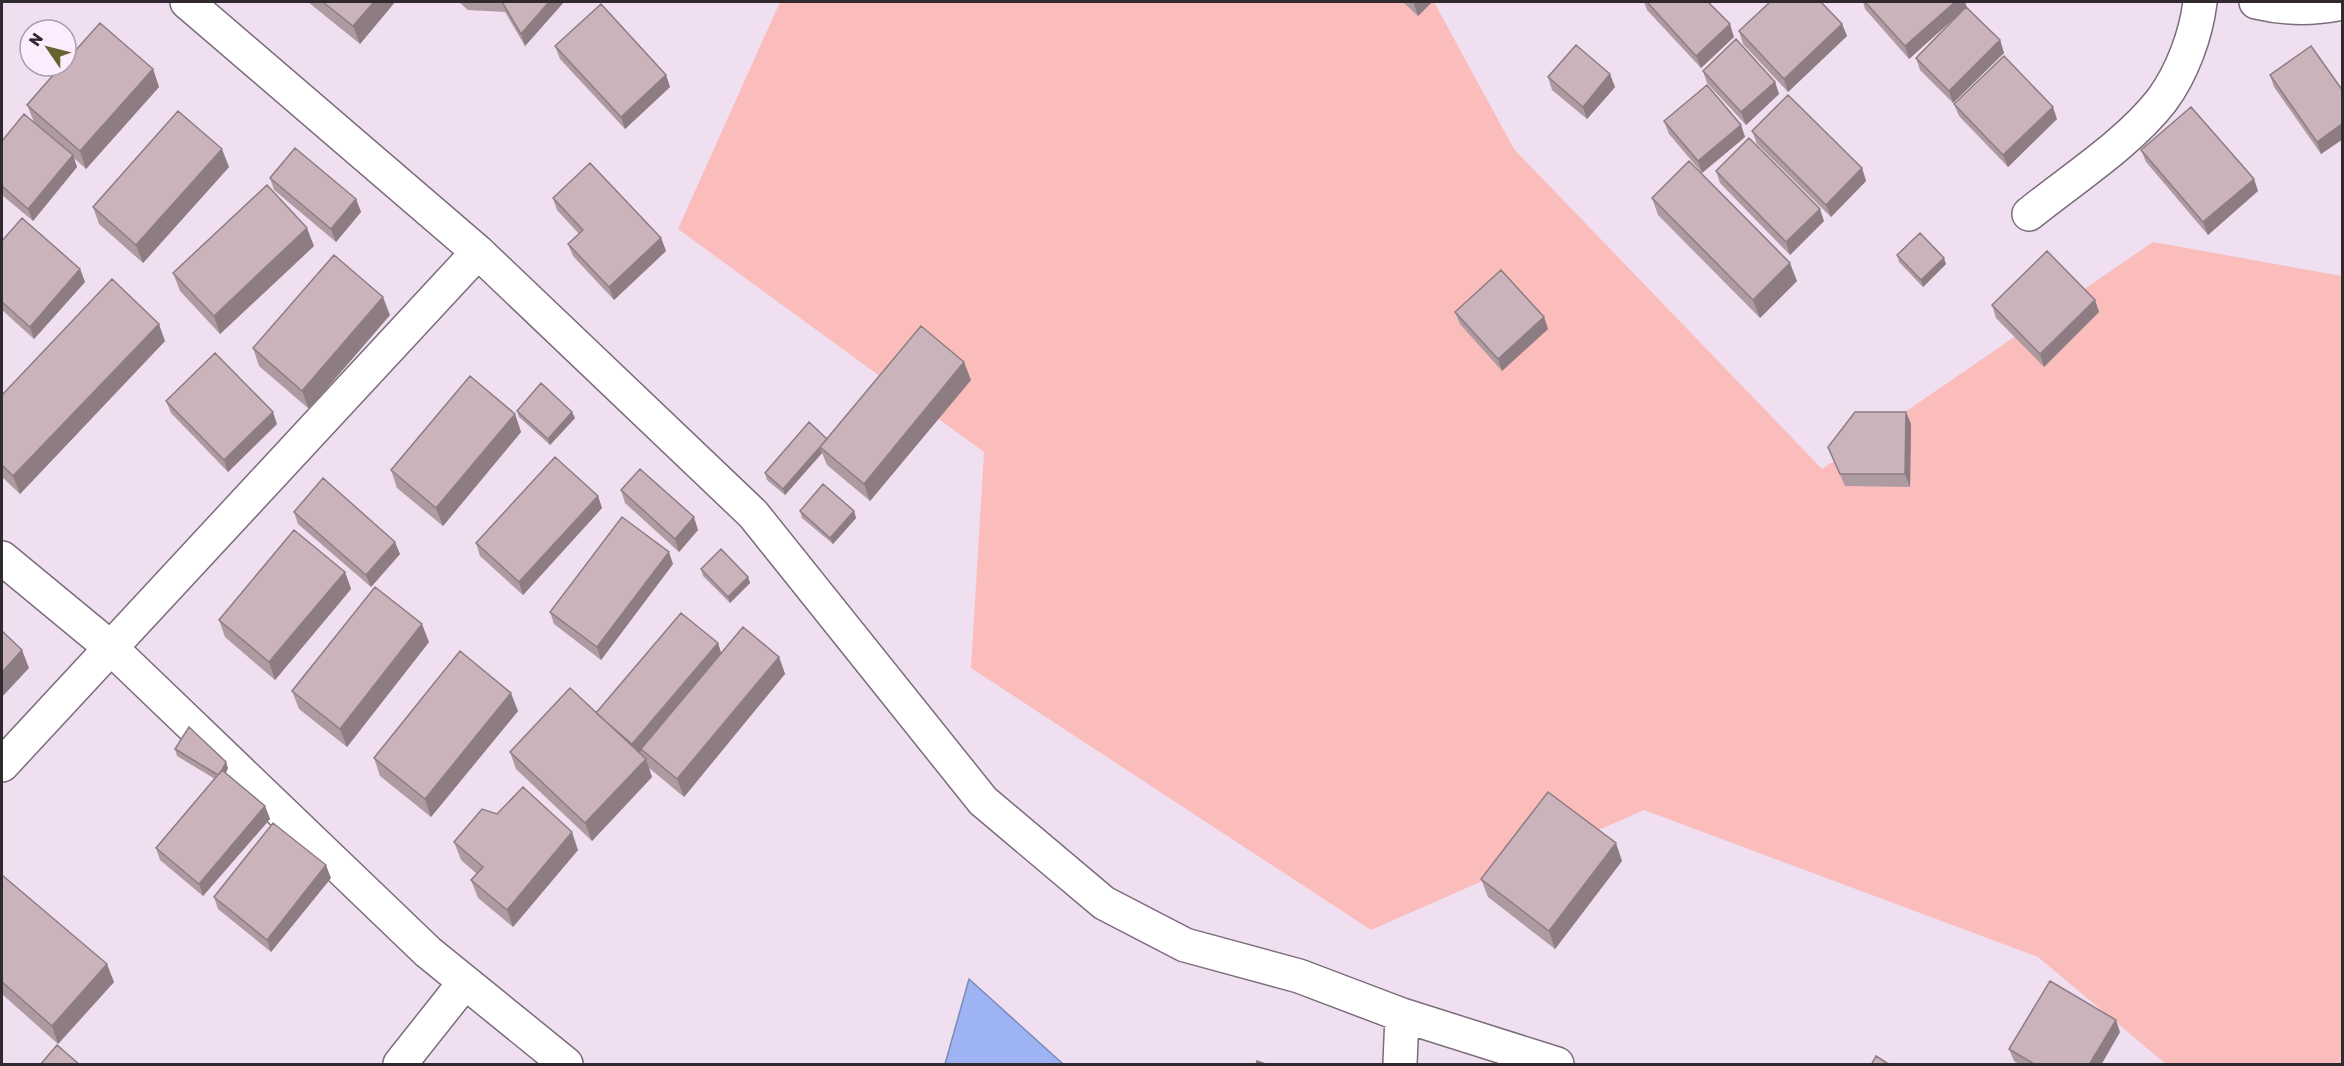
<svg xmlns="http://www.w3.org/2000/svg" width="2344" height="1066" font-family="Rubik,sans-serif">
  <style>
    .green { fill: #fbbdbb }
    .water { fill: #9db3f4; stroke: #7c8ab9; stroke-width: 1.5 }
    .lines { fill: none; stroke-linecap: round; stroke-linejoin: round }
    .minor-casing { stroke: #7b6c7b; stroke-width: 36 }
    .minor { stroke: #fff; stroke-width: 33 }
    .wall { fill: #ae9aa1 }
    .shaded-wall { fill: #8d7d83 }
    .building { fill: #cab3bb; stroke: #8d7d83; stroke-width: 1.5 }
  </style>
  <rect width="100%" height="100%" fill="#f0dff0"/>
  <path class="green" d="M780 2H1434L1514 149 1822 469 2153 242 2342 276V1064H2166L2038 957 1644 810 1371 930 971 668 984 452 678 229Z"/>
  <path class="water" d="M969 979 1063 1064H945Z"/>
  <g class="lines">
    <g class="minor-casing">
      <path id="minor" d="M187 2 478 252 753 514 983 801 1104 903 1185 945 1299 976 1402 1015 1557 1064
        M2256 2C2285 9 2314 9 2342 3
        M2029 214C2071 180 2129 143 2162 100 2182 73 2196 35 2200 2
        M2 558 111 648 428 952 566 1064
        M2 765 478 252
        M400 1064 465 982
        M1400 1064 1402 1015"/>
    </g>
    <use href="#minor" class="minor"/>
  </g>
  <path class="wall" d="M308 2H395L360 44Z
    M459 2H564L525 46 505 12 468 10Z
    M1403 2H1432L1418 16Z
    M1644 2H1708L1734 37 1701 68 1647 10Z
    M1863 2H1965L1966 8 2000 40 2004 53 1953 103 1920 70 1916 58 1957 15 1909 59 1865 9Z
    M1842 24 1847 36 1788 92 1743 44 1739 31Z
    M555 46 666 75 670 87 625 129 560 59Z
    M153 69 159 87 86 169 74 158 77 167 33 221 2 195V141L34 122 27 105Z
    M1703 71 1775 82 1779 94 1746 125 1707 83Z
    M2270 75 2343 91V139L2321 154 2274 87Z
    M1548 77 1615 87 1587 119 1552 90Z
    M1954 104 2057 119 2008 167 1959 116Z
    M1664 121 1741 125 1745 137 1702 173 1669 134Z
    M1752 131 1862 168 1866 181 1831 217 1757 144Z
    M2141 150 2254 179 2258 191 2208 235 2146 162Z
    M229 167 143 263 99 224 93 207Z
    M1716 171 1824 221 1790 255 1720 183Z
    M270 178 356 199 361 212 336 242 274 190Z
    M553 198 661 238 666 251 614 300 573 256 568 244 579 234 557 210Z
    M1652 198 1797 281 1760 318 1658 215Z
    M2 241 80 269 85 282 34 339 2 310Z
    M314 246 220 334 180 291 173 273Z
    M1897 255 1946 264 1923 287 1899 262Z
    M2095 300 2099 312 2044 367 1996 318 1992 305Z
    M1455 312 1544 317 1548 329 1502 371 1460 324Z
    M390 315 309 409 259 366 253 348Z
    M165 341 20 494 2 477V395Z
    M971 380 870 501 827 465 822 453 785 495 767 480 765 473 827 439Z
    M166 401 277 424 228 472 171 413Z
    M517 411 575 418 550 445 519 417Z
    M1906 412 1911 424 1910 487 1845 486 1828 447Z
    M515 414 521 432 443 526 397 488 391 470Z
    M621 490 698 530 679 552 625 503Z
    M598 496 602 508 523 595 480 556 476 543Z
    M800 511H854L856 518 833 544 802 518Z
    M294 512 400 554 371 587 298 524Z
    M673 564 601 660 554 624 550 612Z
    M701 569 748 577 750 583 730 603 703 576Z
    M345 572 351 589 275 680 225 637 219 620Z
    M429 642 347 747 299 709 292 691Z
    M718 643 721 653 779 657 785 674 684 797 649 768 652 777 592 841 516 769 510 752 596 713Z
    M518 711 431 817 380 776 374 758Z
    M175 749 228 768 226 773 265 806 270 819 203 896 160 860 156 848 215 779 177 756Z
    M454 842 578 850 513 927 478 898 471 880 477 874 461 860Z
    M1622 861 1555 949 1488 897 1481 879Z
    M2 875 114 982 58 1044 2 994Z
    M331 878 271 952 218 909 214 897Z
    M2120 1032 2101 1065H2020L2014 1061 2009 1049Z"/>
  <path class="shaded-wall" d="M374 2H395L360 44 353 26Z
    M549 2H564L525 46 521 34Z
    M1416 2H1432L1418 16 1414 4Z
    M1955 2H1965L1967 7 1909 59 1905 46Z
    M1730 24 1734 37 1701 68 1696 56Z
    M1842 24 1847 36 1788 92 1784 79Z
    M2000 40 2004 53 1953 103 1949 91Z
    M153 69 159 87 86 169 80 151Z
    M1610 74 1615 87 1587 119 1583 107Z
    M666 75 670 87 625 129 621 117Z
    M1775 82 1779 94 1746 125 1741 112Z
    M2053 107 2057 119 2008 167 2003 155Z
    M2343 123V139L2321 154 2317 142Z
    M1741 125 1745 137 1702 173 1698 161Z
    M222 149 229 167 143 263 136 245Z
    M73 155 77 167 33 221 28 209Z
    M1862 168 1866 181 1831 217 1826 205Z
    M2254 179 2258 191 2208 235 2203 222Z
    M356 199 361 212 336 242 331 229Z
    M1820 209 1824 221 1790 255 1786 242Z
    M307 228 314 246 220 334 214 316Z
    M661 238 666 251 614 300 609 287Z
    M1944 258 1946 264 1923 287 1921 280Z
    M1790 263 1797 281 1760 318 1753 300Z
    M80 269 85 282 34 339 30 327Z
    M383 297 390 315 309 409 302 391Z
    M2095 300 2099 312 2044 367 2040 354Z
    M1544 317 1548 329 1502 371 1498 359Z
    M159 324 165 341 20 494 13 476Z
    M964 362 971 380 870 501 864 484Z
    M273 412 277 424 228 472 224 460Z
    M572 412 575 418 550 445 548 439Z
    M1906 412 1911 424 1910 487 1905 474Z
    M515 414 521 432 443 526 436 508Z
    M827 439 820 447 822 453 785 495 783 489Z
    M598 496 602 508 523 595 519 582Z
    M854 511 856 518 833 544 830 538Z
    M694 517 698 530 679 552 675 539Z
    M395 542 400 554 371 587 366 575Z
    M669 552 673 564 601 660 597 647Z
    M345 572 351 589 275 680 269 662Z
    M748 577 750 583 730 603 728 597Z
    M422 624 429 642 347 747 340 729Z
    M718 643 722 656 636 757 632 744Z
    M22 650 29 668 2 697V672Z
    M779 657 785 674 684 797 677 779Z
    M511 693 518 711 431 817 425 799Z
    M646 759 652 777 592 841 585 823Z
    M226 762 228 768 221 782 219 776Z
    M265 806 270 819 203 896 199 884Z
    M572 832 578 850 513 927 507 910Z
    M1616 843 1622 861 1555 949 1549 931Z
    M326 865 331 878 271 952 267 940Z
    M107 964 114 982 58 1044 52 1026Z
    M2116 1020 2120 1032 2101 1065H2089Z"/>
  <path class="building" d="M323 2H374L353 26Z
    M502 2H549L521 34Z
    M1647 2H1708L1730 24 1696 56Z
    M1770 2H1821L1842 24 1784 79 1739 31Z
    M1865 2H1955L1905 46Z
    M601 4 666 75 621 117 555 46Z
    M1966 7 2000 40 1949 91 1916 58Z
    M100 23 153 69 80 151 27 105 61 66H66V61Z
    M1736 39 1775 82 1741 112 1703 71Z
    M1576 45 1610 74 1583 107 1548 77Z
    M2311 46 2343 91V123L2317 142 2270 75Z
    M2004 56 2053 107 2003 155 1954 104Z
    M1707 85 1741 125 1698 161 1664 121Z
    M1788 95 1862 168 1826 205 1752 131Z
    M2191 107 2254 179 2203 222 2141 150Z
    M178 111 222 149 136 245 93 207Z
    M24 114 73 155 28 209 2 186V141Z
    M1749 138 1820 209 1786 242 1716 171Z
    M295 148 356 199 331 229 270 178Z
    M1689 161 1790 263 1753 300 1652 198Z
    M590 163 661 238 609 287 568 244 583 230 553 198Z
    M267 185 307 228 214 316 173 273Z
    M22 218 80 269 30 327 2 302V241Z
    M1920 233 1944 258 1921 280 1897 255Z
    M2047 251 2095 300 2040 354 1992 305Z
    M334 255 383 297 302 391 253 348Z
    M1501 270 1544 317 1498 359 1455 312Z
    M112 279 159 324 13 476 2 465V395Z
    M921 326 964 362 864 484 820 447Z
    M215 353 273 412 224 460 166 401Z
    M470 376 515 414 436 508 391 470Z
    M541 383 572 412 548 439 517 411Z
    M1855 412H1906L1905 474H1840L1828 447Z
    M809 422 827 439 783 489 765 473Z
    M555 457 598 496 519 582 476 543Z
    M640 469 694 517 675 539 621 490Z
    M323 478 395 542 366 575 294 512Z
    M823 484 854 511 830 538 800 511Z
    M622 517 669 552 597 647 550 612Z
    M294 530 345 572 269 662 219 620Z
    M721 549 748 577 728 597 701 569Z
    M375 587 422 624 340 729 292 691Z
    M681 613 718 643 632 744 596 713Z
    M743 627 779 657 677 779 641 749Z
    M2 631 22 650 2 672Z
    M460 651 511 693 425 799 374 758Z
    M570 688 646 759 585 823 510 752Z
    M189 727 226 762 221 772 218 775 175 749Z
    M222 770 265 806 199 884 156 848Z
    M523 787 572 832 507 910 471 880 483 867 454 842 482 809 497 814Z
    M1548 792 1616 843 1549 931 1481 879Z
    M273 823 326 865 267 940 214 897Z
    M2 875 107 964 52 1026 2 982Z
    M2050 981 2116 1020 2089 1065H2036L2009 1049Z
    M57 1045 80 1065H40Z
    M1876 1056 1890 1065H1871Z
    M1257 1061 1268 1065H1256Z"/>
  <rect width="2344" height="1066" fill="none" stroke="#302930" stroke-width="6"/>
  <g transform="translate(48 48) rotate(305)"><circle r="28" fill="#fdecfd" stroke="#ab9eab" stroke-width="1.5"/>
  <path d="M0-4.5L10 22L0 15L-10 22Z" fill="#686431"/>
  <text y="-9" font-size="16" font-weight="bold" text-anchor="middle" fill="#302930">N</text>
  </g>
</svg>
